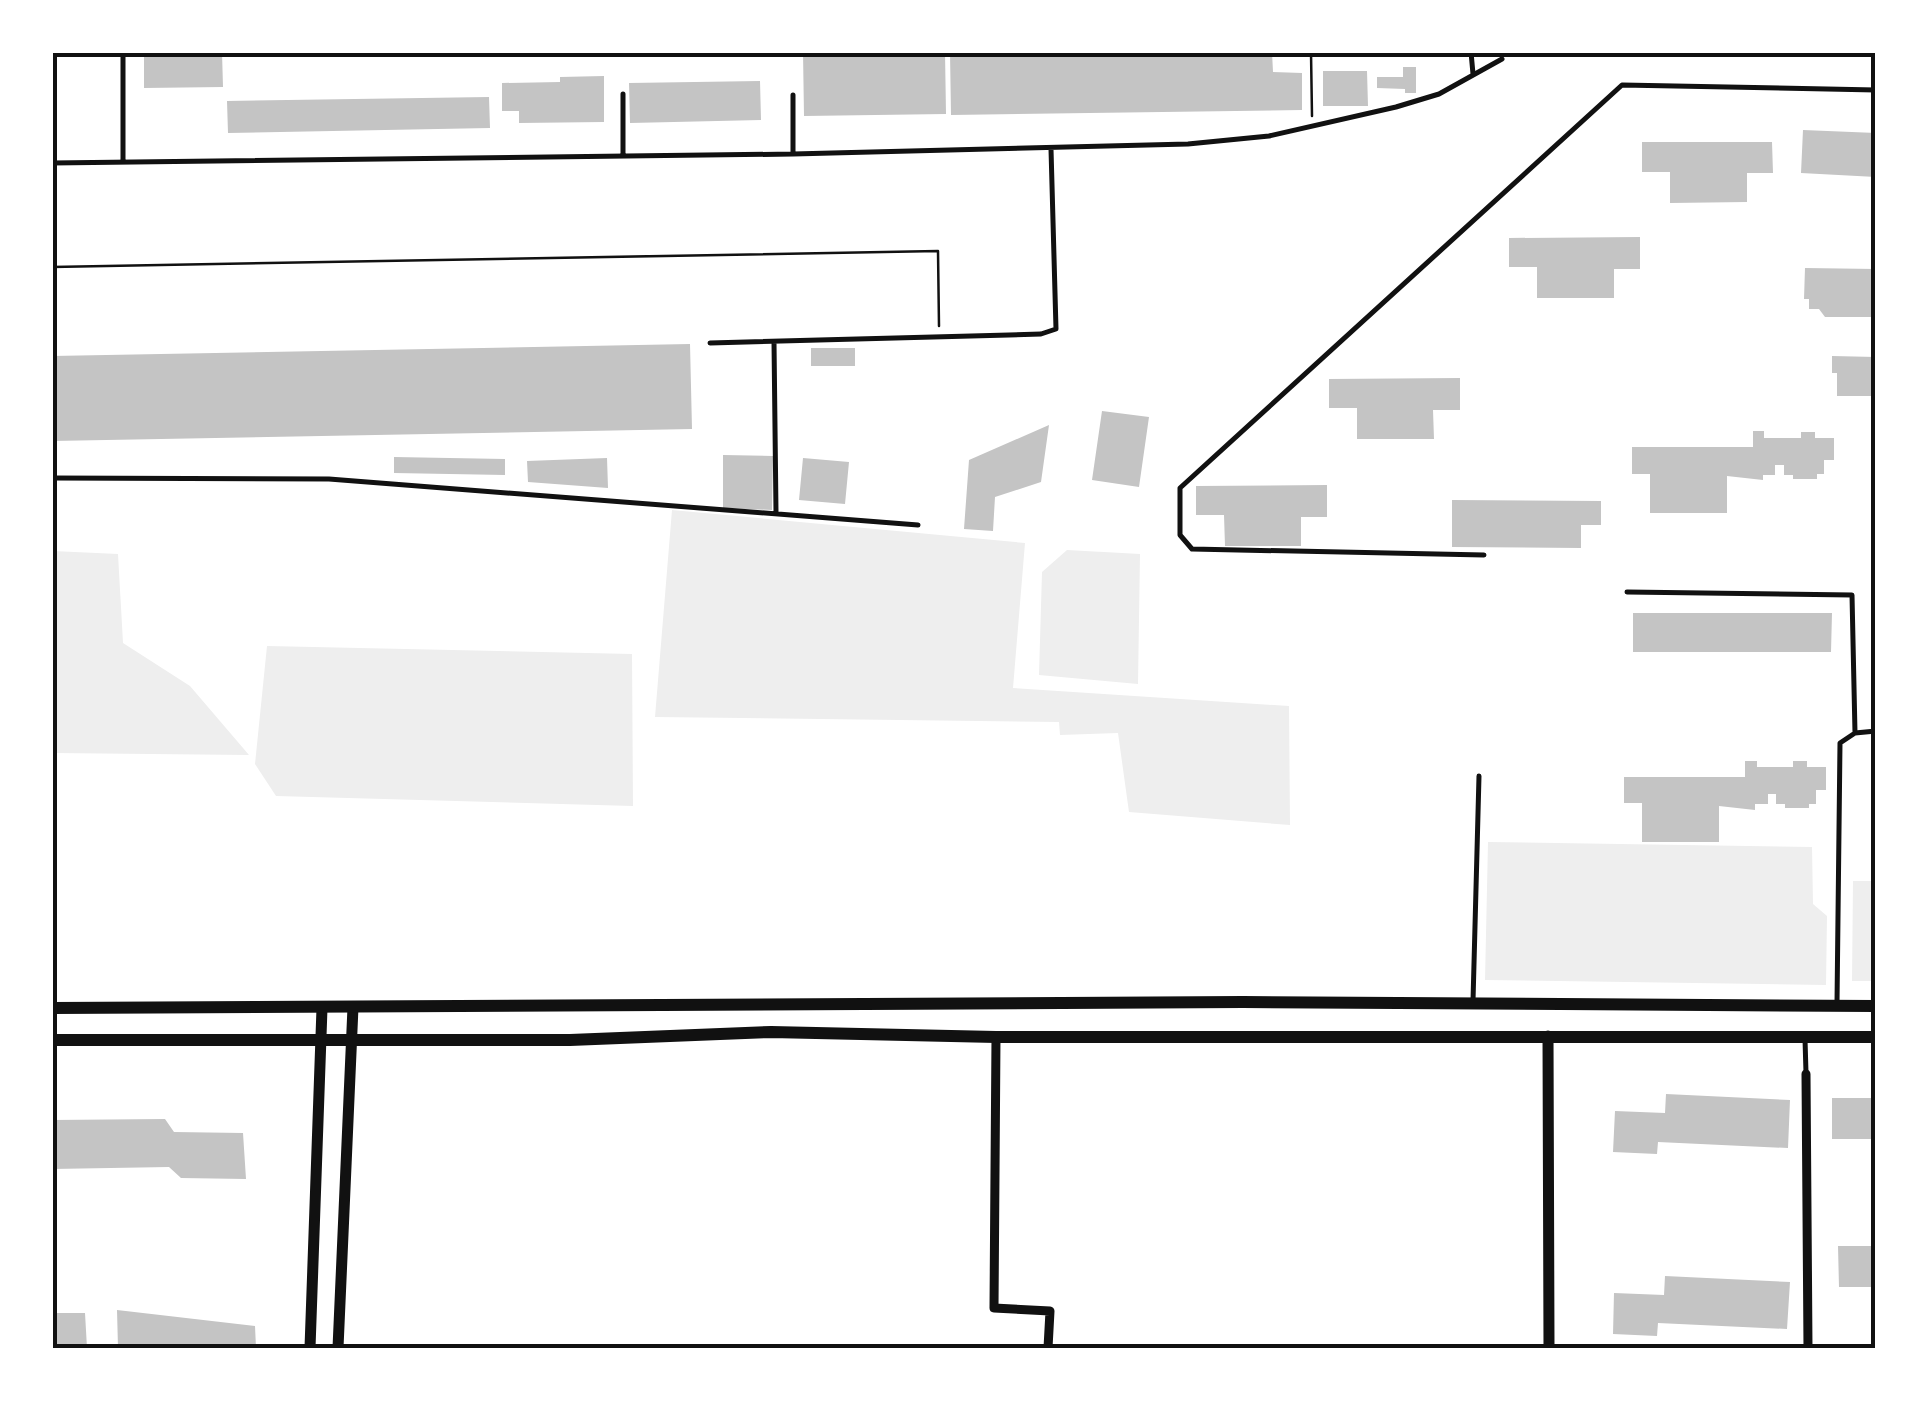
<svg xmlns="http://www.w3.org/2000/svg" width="1928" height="1401" font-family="'DM Sans',sans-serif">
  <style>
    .green { fill: #eee }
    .building { fill: #c4c4c4 }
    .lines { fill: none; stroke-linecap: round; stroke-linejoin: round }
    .path { stroke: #111; stroke-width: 2.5 }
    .service { stroke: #111; stroke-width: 5 }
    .minor { stroke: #111; stroke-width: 9 }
    .tertiary { stroke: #111; stroke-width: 11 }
    .secondary { stroke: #111; stroke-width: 12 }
    .neatline { fill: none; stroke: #111; stroke-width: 4 }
  </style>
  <rect width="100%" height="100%" fill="#fff"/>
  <path class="green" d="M672 510 1025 543 1013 688 1289 706 1290 825 1129 812 1118 733 1060 735 1059 722 655 717Z
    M1067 550 1140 554 1138 684 1039 675 1042 572Z
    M53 551 118 554 123 643 190 686 249 755 53 753Z
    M267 646 632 654 633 806 276 796 255 764Z
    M1488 842 1812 847 1813 904 1827 916 1826 985 1485 980Z
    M1875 848V981H1852L1853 881H1873Z"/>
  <path class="building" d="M144 52H222L223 87 144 88Z
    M803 52H945L946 114 804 116Z
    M950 52H1272L1273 72 1302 73V110L951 115Z
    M1403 67H1416V93H1405V89L1377 88V77H1403Z
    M1323 71H1367L1368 106H1323Z
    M604 76V122L519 123V111H502V83L560 82V77Z
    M760 81 761 120 630 123 629 83Z
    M489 97 490 128 228 133 227 101Z
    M1803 130 1876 133V177L1801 173Z
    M1642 142H1772L1773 173H1747V202L1670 203V172H1642Z
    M1640 237V269H1614V298H1537V267H1509V238Z
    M1805 268 1876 269V317H1825L1819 309H1809V299H1804Z
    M690 344 692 429 52 441V356Z
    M811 348H855V366H811Z
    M1832 356 1876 357V396H1837V373H1832Z
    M1460 378V410H1433L1434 439H1357V408H1329V379Z
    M1102 411 1149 417 1139 487 1092 480Z
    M1049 425 1041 482 995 497 993 531 964 529 969 460Z
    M1753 431H1764V438H1801V432H1815V438H1834V460H1824V474H1817V479H1793V475H1784V465H1775V475H1763V480L1727 476V513H1650V474H1632V447H1753Z
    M723 455 773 456 772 510 723 508Z
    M394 457 505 459V475L394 473Z
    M607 458 608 488 528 482 527 461Z
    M803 458 849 462 845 504 799 500Z
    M1327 485V517H1301V546H1225L1224 515H1196V486Z
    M1452 500 1601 501V525H1581V548L1452 547Z
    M1633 613H1832L1831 652H1633Z
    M1745 761H1757V767H1793V761H1807V767H1826V790H1816V804H1809V808H1785V804H1776V794H1768V804H1755V810L1719 806V842H1642V803H1624V777H1745Z
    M1666 1094 1790 1100 1788 1148 1658 1142 1657 1154 1613 1152 1615 1111 1665 1113Z
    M1832 1098H1876V1139H1832Z
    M165 1119 174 1132 243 1133 246 1179 181 1178 169 1167 52 1169V1120Z
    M1838 1246H1876V1287H1839Z
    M1665 1276 1790 1282 1787 1329 1658 1323 1657 1336 1613 1334 1614 1293 1664 1295Z
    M117 1310 255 1326 256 1348H118Z
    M52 1313H85L87 1348H52Z"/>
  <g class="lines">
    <path class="path" d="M1311 52 1312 116
      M52 267 938 251 939 326"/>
    <path class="service" d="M123 52V161
      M1471 52 1473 74
      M623 94V156
      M793 95V154
      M52 163 793 154 1188 144 1269 136 1396 107 1439 94 1502 59
      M774 342 776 512
      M710 343 1009 335 1041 334 1056 329 1051 149
      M52 478 329 479 918 525
      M1484 555 1192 549 1180 535V488L1622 85 1876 90
      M1627 592 1852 595 1855 733 1840 743 1837 1003
      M1855 733 1876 731
      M1473 1001 1479 776
      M1805 1039 1806 1073"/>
    <path class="minor" d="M996 1037 994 1308 1050 1311 1048 1348
      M1806 1074 1808 1348"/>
    <path class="tertiary" d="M1548 1036 1549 1348
      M310 1348 322 1008
      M338 1348 353 1007"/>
    <path class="secondary" d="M52 1008 1243 1002 1876 1006
      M52 1040H570L771 1032 996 1037H1876"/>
  </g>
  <rect width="1928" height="1401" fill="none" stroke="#ffffff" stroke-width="110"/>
  <rect x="55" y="55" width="1818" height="1291" class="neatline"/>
</svg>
